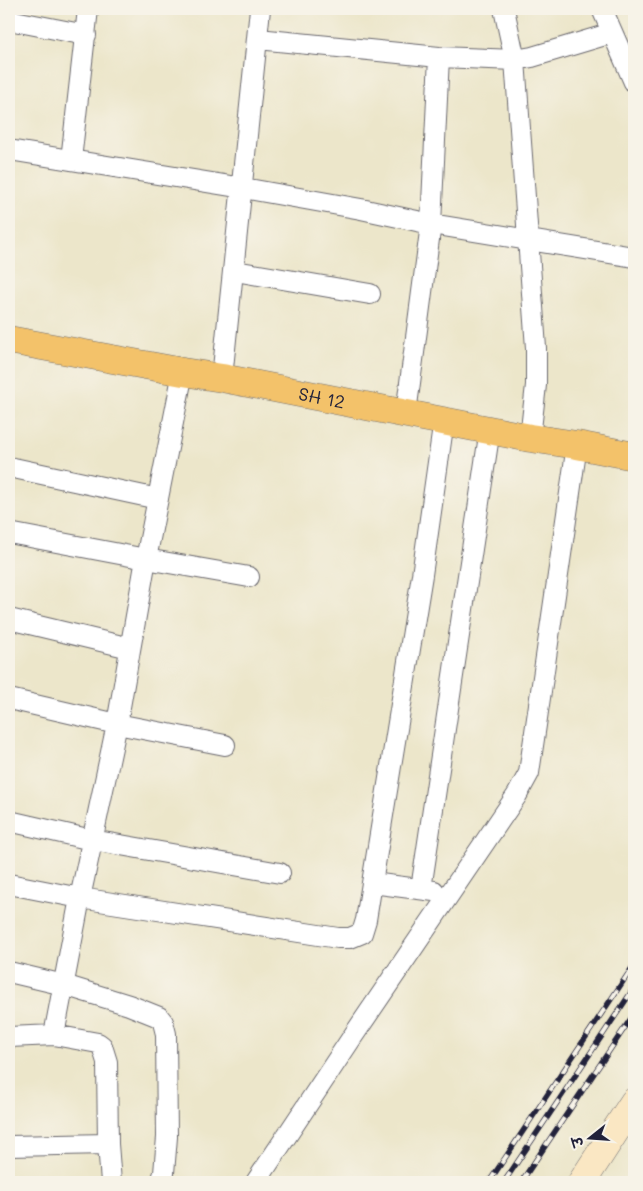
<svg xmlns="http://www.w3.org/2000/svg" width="643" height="1191" font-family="Mali,'Playpen Sans Deva',sans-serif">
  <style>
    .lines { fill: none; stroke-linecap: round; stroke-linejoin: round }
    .street-casing { stroke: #69676d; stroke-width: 22 }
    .secondary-casing { stroke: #69676d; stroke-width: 29 }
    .highway-casing { stroke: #69676d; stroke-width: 29 }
    .street { stroke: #fff; stroke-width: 20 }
    .secondary { stroke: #fae7c3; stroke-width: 28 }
    .highway { stroke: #f3c26a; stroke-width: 28 }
    .rail-casing { stroke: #22223b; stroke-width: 5.5 }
    .rail { stroke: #f7f3e8; stroke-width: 4; stroke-dasharray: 11; stroke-linecap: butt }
    .labels { text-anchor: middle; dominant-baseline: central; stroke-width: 4; stroke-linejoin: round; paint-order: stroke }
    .street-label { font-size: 18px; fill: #22223b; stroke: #f7f3e8 }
  </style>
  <rect width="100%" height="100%" fill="#f7f3e8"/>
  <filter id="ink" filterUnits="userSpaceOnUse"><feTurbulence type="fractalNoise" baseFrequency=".02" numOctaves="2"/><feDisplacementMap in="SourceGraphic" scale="10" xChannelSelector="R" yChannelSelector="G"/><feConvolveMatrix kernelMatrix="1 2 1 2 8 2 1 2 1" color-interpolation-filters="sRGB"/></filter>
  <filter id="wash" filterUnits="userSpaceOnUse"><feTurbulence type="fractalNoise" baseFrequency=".0096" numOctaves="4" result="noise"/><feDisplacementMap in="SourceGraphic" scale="20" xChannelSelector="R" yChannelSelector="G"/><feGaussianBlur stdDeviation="1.12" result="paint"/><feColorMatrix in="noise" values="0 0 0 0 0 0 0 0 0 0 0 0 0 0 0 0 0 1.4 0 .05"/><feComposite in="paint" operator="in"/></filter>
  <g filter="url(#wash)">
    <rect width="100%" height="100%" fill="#ece6ca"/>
  </g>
  <g filter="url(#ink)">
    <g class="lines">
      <g class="street-casing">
        <path id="street" d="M504 9 515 60 536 348V385L530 438
          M602 9 634 82
          M9 20 86 35
          M258 39 439 57 515 60 532 57 612 33
          M9 150 243 188 361 209 431 224 634 257
          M71 160 88 9
          M235 271 370 294
          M222 378 260 9
          M406 413 431 224 439 57
          M9 467 158 499
          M9 533 146 559 249 577
          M9 619 130 648
          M9 699 117 724 225 745
          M9 821 92 840 280 873
          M372 883 434 891
          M9 884 80 898 338 938H350L362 933 366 920 422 575 444 420
          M421 889 490 429
          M9 972 64 985 129 1005 159 1017 163 1022 166 1034 167 1137 164 1173 161 1182
          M54 1035 80 898 117 724 146 559 183 372
          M9 1037 54 1035 98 1043 102 1046 107 1062 108 1144 111 1182
          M9 1146 108 1144
          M256 1182 353 1036 517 795 529 773 577 445"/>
      </g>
      <g class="secondary-casing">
        <path id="secondary" d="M582 1182 634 1102"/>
      </g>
      <g class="highway-casing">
        <g id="highway">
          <path id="s1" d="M9 340 183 372 222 378 530 438 577 445 634 456"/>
        </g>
      </g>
      <use href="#street" class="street"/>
      <use href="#secondary" class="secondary"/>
      <use href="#highway" class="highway"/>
      <g class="rail-casing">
        <path id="rail" d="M489 1182 634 965
          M504 1182 634 988
          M521 1182 634 1014"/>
      </g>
      <use href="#rail" class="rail"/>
    </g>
  </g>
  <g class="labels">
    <g class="street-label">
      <text stroke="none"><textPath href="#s1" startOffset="318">SH 12</textPath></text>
    </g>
  </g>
  <rect width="643" height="1191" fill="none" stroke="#f7f3e8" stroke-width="30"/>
  <g transform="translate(590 1138) rotate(253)" stroke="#f7f3e8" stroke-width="4" paint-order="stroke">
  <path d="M0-4L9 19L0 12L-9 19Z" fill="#22223b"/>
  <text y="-8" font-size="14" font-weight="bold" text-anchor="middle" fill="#22223b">उ</text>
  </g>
</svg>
